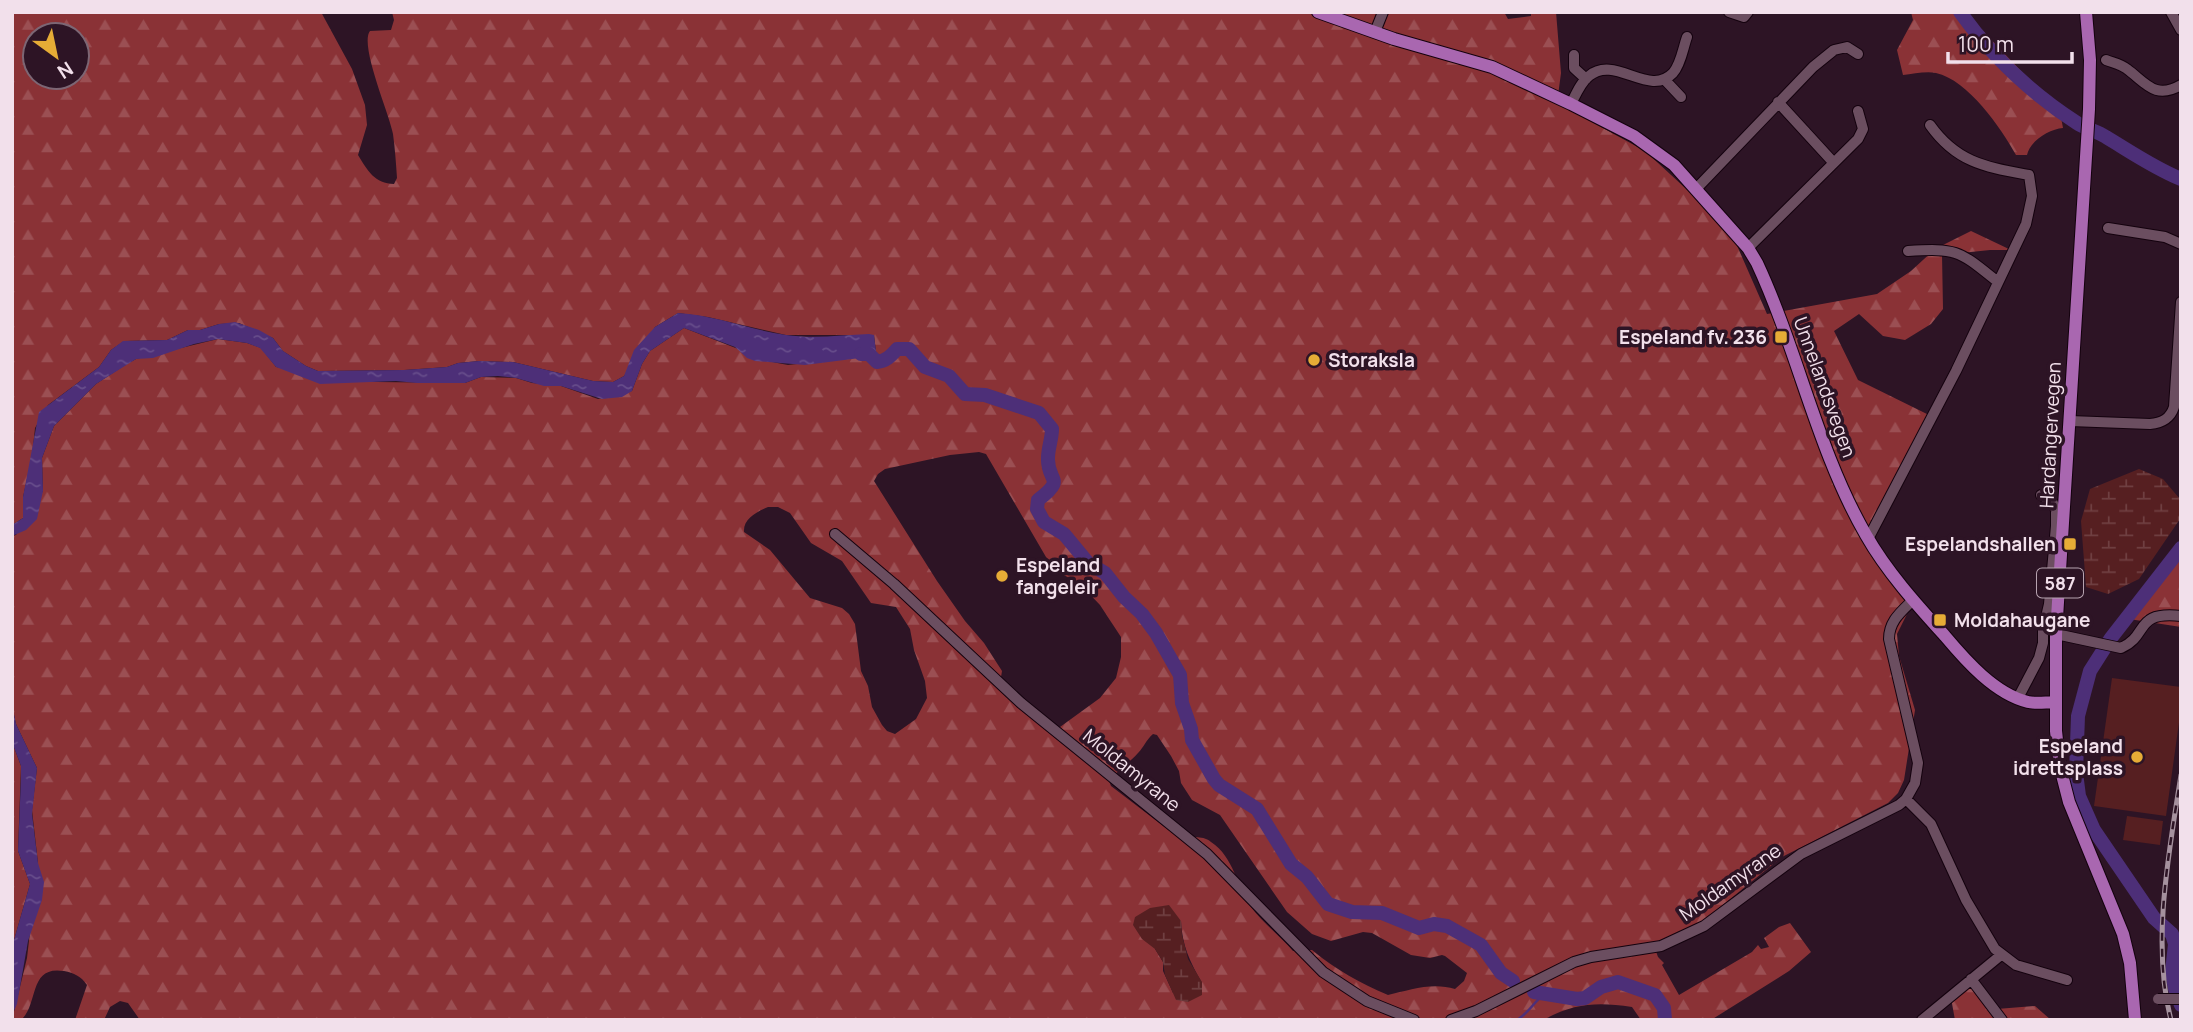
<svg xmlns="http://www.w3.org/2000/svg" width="2193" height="1032" font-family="Manrope,sans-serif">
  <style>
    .forest { fill: url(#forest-firs); fill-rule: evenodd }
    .wetland { fill: url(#wetland-marsh) }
    .green { fill: #561f21 }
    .water { fill: url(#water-ripples) }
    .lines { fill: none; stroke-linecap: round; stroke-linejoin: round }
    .stream { stroke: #4d2f78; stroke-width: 2.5 }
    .river { stroke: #4d2f78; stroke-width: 14 }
    .minor-casing { stroke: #14020e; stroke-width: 12 }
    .major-casing { stroke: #14020e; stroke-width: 14 }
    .minor { stroke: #6b4e60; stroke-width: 10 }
    .major { stroke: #a967b0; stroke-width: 12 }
    .rail-casing { stroke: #a5919e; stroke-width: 5 }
    .rail { stroke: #2d1425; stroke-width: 2.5; stroke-dasharray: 8; stroke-linecap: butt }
    .minor-bridge-casing { stroke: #14020e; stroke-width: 12; stroke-linecap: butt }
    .minor-bridge { stroke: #6b4e60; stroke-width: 10 }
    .poi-dot { fill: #e6ac36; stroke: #2d1425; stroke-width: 2.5 }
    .labels { text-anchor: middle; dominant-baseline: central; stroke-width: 7; stroke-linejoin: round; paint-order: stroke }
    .shield { fill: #2d1425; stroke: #b7a3b0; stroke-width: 2 }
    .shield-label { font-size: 18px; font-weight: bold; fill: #f2e0eb }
    .poi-label { font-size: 19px; font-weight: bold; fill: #f2e0eb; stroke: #2d1425; text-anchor: end }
    .street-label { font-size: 19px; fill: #f2e0eb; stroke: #2d1425 }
  </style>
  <defs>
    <pattern id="forest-firs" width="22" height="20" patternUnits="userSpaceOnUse" patternTransform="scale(1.75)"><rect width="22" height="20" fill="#8a3236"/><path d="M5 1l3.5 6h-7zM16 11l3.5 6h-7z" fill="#9b4f53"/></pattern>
    <pattern id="wetland-marsh" width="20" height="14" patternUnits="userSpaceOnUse" patternTransform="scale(1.75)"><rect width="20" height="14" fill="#561f21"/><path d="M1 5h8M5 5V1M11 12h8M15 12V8" fill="none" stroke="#6f3f41"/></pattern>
    <pattern id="water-ripples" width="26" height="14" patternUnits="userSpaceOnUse" patternTransform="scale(1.75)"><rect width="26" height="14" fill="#4d2f78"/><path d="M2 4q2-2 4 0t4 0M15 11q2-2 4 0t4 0" fill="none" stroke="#674d8b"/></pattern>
  </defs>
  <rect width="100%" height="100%" fill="#2d1425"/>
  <path class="forest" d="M12 12H321L352 69 365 105 367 125 358 155C367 170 375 184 394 184L397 178C396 163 395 149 393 134 390 115 359 45 370 31L391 30 394 20 392 12H1504L1508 19 1531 16V12H1556L1561 73 1557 103 1645 151 1696 198 1735 241 1767 314 1877 294 1911 271 1935 249 1971 231 2011 250H1990L1942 255 1943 309 1931 324 1905 340 1883 336 1859 314 1834 331 1858 380 1931 416 1942 410 1868 532 1912 596 1910 608 1897 634 1899 656 1915 710 1904 780 1898 793 1888 803 1782 857 1708 917 1688 930 1653 943 1658 957 1664 963 1662 965 1679 995 1752 952 1758 945 1761 949 1769 947 1764 938 1779 927 1790 923 1811 952 1789 971 1711 1020H1641L1632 1007C1597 1002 1575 1003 1543 1020H140L128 1003 120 1001 110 1007 104 1020H75L87 985C81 976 74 973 64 971 28 965 39 1004 21 1020H12L27 958 38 863 32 810 37 768 16 724 12 705V536L16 535 43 491 42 458 54 426 96 384 122 367 136 359 218 339 247 343 261 348 276 367 376 382 465 383 481 377 516 378 532 383 561 386 598 399 632 391 642 364 650 351 684 328 772 362 788 365 852 358H869L872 362 877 360 874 335H786L708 317 678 313 655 327 624 376 613 382 593 381 513 362 479 361 458 363 447 367 404 370 318 371 306 366 283 351 273 338 239 323 219 324 200 330H188L167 340 124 341 111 350 99 367 48 405 35 428 32 456 23 497V518L12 525ZM35 35H77V77H35ZM979 452 986 454 1046 557 1062 574 1080 584 1100 605 1121 637V657L1116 678 1100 698 1060 727 1056 728 1000 683 1002 671 984 643 965 621 937 581 874 481 878 474 885 469 950 455ZM768 507H778L790 513 811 543 842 561 871 603 896 607 910 629 914 650 925 681 927 698 916 719 895 734 887 731 882 725 872 707 868 686 861 671 855 624 849 614 842 608 810 598 770 550 744 532C743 519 756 512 768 507ZM1153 734 1157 735 1171 756 1179 771 1181 783 1192 800 1220 815 1287 912 1312 934 1331 941 1363 932 1372 933 1411 955 1430 958 1442 955 1445 956 1467 973 1464 981 1455 989C1432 982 1410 990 1388 995 1360 983 1336 970 1312 950L1293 951C1280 936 1263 923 1251 907 1237 887 1234 857 1211 842 1200 833 1187 841 1175 835L1111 786 1109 781C1118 770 1129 763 1138 753 1144 747 1146 740 1153 734ZM1181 921C1182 945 1190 962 1202 983L1173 993 1163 971V962L1155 949Z
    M1911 12H1965L2060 112 2063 128C2049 129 2030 141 2027 155H2016C2001 128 1968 80 1936 73 1926 71 1913 74 1903 75L1897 50 1913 20Z
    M2181 551V627L2129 619 2136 599 2159 580Z
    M12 742 21 766 18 851 30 884 12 947Z
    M1973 982 1997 1009 2035 1006 2051 1020H1955L1951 998Z"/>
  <path class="wetland" d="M2139 469 2163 479 2179 498 2180 519 2139 579 2108 594 2086 587 2081 521 2090 489Z
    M1169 905 1181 921 1182 935 1188 959 1202 982V995L1188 1002 1176 1000 1165 975 1163 962 1155 949 1142 939 1133 925 1135 917 1150 908Z"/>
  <path class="green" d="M2112 678 2181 687V708L2166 816 2094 806Z
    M2127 816 2163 821 2160 845 2123 840Z"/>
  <path class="water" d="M678 313C715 315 750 330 786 335 813 339 843 335 869 334L874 335 877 360 876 364 869 358H860L805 365 755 361 747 358 735 347 684 328 650 351 642 364 632 391 622 397 602 399 561 386H544L516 378 498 376 481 377 465 383H417L396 381 320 384 276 367 260 348 247 343 218 339 194 344 153 358 136 359 96 384 54 426 42 458 43 491 37 519 26 530 12 536V525L23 518V497L39 412 99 367 111 350 123 341 167 340 188 330H200L219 324 235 322 259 330 273 338 283 351 306 366 318 371 404 370 447 367 458 363 479 361 513 362 593 381 613 382 624 376 634 350 655 327Z
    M12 705 16 724 37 768 32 814 38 863 44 882 42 900 28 941 17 1004 12 1015V947L30 884 18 851 21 778V766L12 742Z"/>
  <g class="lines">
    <path class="stream" d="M1517 1020C1531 1011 1533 1002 1545 994"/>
    <path class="river" d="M1960 12C1991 55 2032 94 2077 123 2086 129 2097 131 2106 137 2131 152 2154 168 2181 179
      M861 354H869L877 362C886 361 891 356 897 349H909L925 367 949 376 965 394 985 395 1039 413 1052 429C1052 439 1048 448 1048 458 1047 482 1067 478 1038 500L1037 509 1044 522 1064 534 1088 563 1105 573 1124 597 1142 614 1156 633 1180 675 1182 703 1191 729 1192 740 1214 779 1219 785 1257 809 1291 864 1307 877 1328 904 1352 912 1382 913 1419 928 1434 924 1447 926 1481 945 1501 973 1513 981
      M2181 548 2111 638 2090 671 2078 716 2076 773 2079 796 2094 830 2154 918 2172 934 2175 944 2172 972 2175 989 2181 1005
      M1534 992 1577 999 1585 998 1601 987 1618 982 1655 995 1664 1008 1665 1020"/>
    <g class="minor-casing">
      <path id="minor" d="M1729 12 1744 17 1748 12
        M2171 12 2181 30
        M1375 32 1383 12
        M1574 55V68L1586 79
        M2106 60C2114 63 2121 64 2127 69 2146 83 2155 100 2181 85
        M1664 79 1681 97
        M1778 102 1833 162
        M1571 104C1576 94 1581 82 1589 76 1615 54 1649 98 1673 73 1681 64 1683 48 1687 37
        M1696 189 1813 67 1834 50 1847 47 1858 54
        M2108 228 2165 237 2181 244
        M1748 248 1858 139 1863 129 1858 111
        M1908 251C1959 248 1959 251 1998 282
        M2070 421 2150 424C2162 423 2170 419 2174 407L2181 302
        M835 534 894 584 1021 703 1207 854 1323 972 1367 1001 1414 1020
        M1868 539 1956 371 2026 224 2032 196 2029 175C1986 167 1957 163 1930 125
        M2056 634 2121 648C2150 635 2133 611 2181 616
        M2018 698 2039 658 2043 643V630L2049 604 2056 526V510L2052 501 2041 495
        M1906 799 1931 824 1966 900 1995 949 2016 965 2067 980
        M1971 979 2002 1020
        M1451 1020 1476 1011 1574 962 1591 957 1661 946 1704 926 1801 854 1899 805 1906 799 1915 783 1918 763 1889 639C1889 621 1901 612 1913 600
        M1922 1020 2001 955"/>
    </g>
    <g class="major-casing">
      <path id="major" d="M1318 12 1394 39 1492 67 1571 104 1634 136 1674 165 1748 248 1757 263C1798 351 1817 450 1866 535 1887 572 1917 605 1945 636 1966 661 1995 694 2028 702 2037 704 2046 702 2055 702
        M2086 12 2090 60 2089 109 2056 634V731L2060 767 2069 802 2123 934 2130 963 2135 1020"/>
    </g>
    <use href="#minor" class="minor"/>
    <use href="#major" class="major"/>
    <g class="rail-casing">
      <path id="rail" d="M2171 1020C2151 944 2169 852 2181 775"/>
    </g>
    <use href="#rail" class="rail"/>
    <g class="minor-bridge-casing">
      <path id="minor-bridge" d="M2158 999H2181"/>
    </g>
    <use href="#minor-bridge" class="minor-bridge"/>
  </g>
  <g class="poi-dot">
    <rect x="1774" y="330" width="14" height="14" rx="3.5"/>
    <circle cx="1314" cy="360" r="7"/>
    <rect x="2063" y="537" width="14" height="14" rx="3.5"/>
    <circle cx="1002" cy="576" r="7"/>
    <rect x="1933" y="613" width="14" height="14" rx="3.5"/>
    <circle cx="2137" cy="757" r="7"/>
  </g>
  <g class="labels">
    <rect class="shield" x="2037" y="568.5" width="46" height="29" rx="5"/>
    <g class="shield-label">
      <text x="2060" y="583">587</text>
    </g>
    <g class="poi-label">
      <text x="1767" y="337">Espeland fv. 236</text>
      <text x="1328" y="360" text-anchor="start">Storaksla</text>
      <text x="2056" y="544">Espelandshallen</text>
      <text x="1016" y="565" text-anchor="start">Espeland<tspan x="1016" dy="22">fangeleir</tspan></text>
      <text x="1954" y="620" text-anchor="start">Moldahaugane</text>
      <text x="2123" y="746">Espeland<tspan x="2123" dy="22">idrettsplass</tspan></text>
    </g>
    <g class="street-label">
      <text transform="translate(1825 387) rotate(70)">Unnelandsvegen</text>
      <text transform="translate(2050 435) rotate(-87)">Hardangervegen</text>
      <text transform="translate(1132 770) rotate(39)">Moldamyrane</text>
      <text transform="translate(1730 882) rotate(-35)">Moldamyrane</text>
    </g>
  </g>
  <rect width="2193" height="1032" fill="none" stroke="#f2e0eb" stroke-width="28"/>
  <g transform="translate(56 56) rotate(147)"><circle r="33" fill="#2d1425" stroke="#7c6674" stroke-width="2"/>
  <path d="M0-5L12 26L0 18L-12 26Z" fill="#e6ac36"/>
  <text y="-10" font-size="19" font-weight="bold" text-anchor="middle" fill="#f2e0eb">N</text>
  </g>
  <path d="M1948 52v10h124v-10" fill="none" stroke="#f2e0eb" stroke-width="3.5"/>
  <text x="1958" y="52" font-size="21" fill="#f2e0eb" stroke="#2d1425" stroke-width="5" paint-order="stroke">100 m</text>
</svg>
